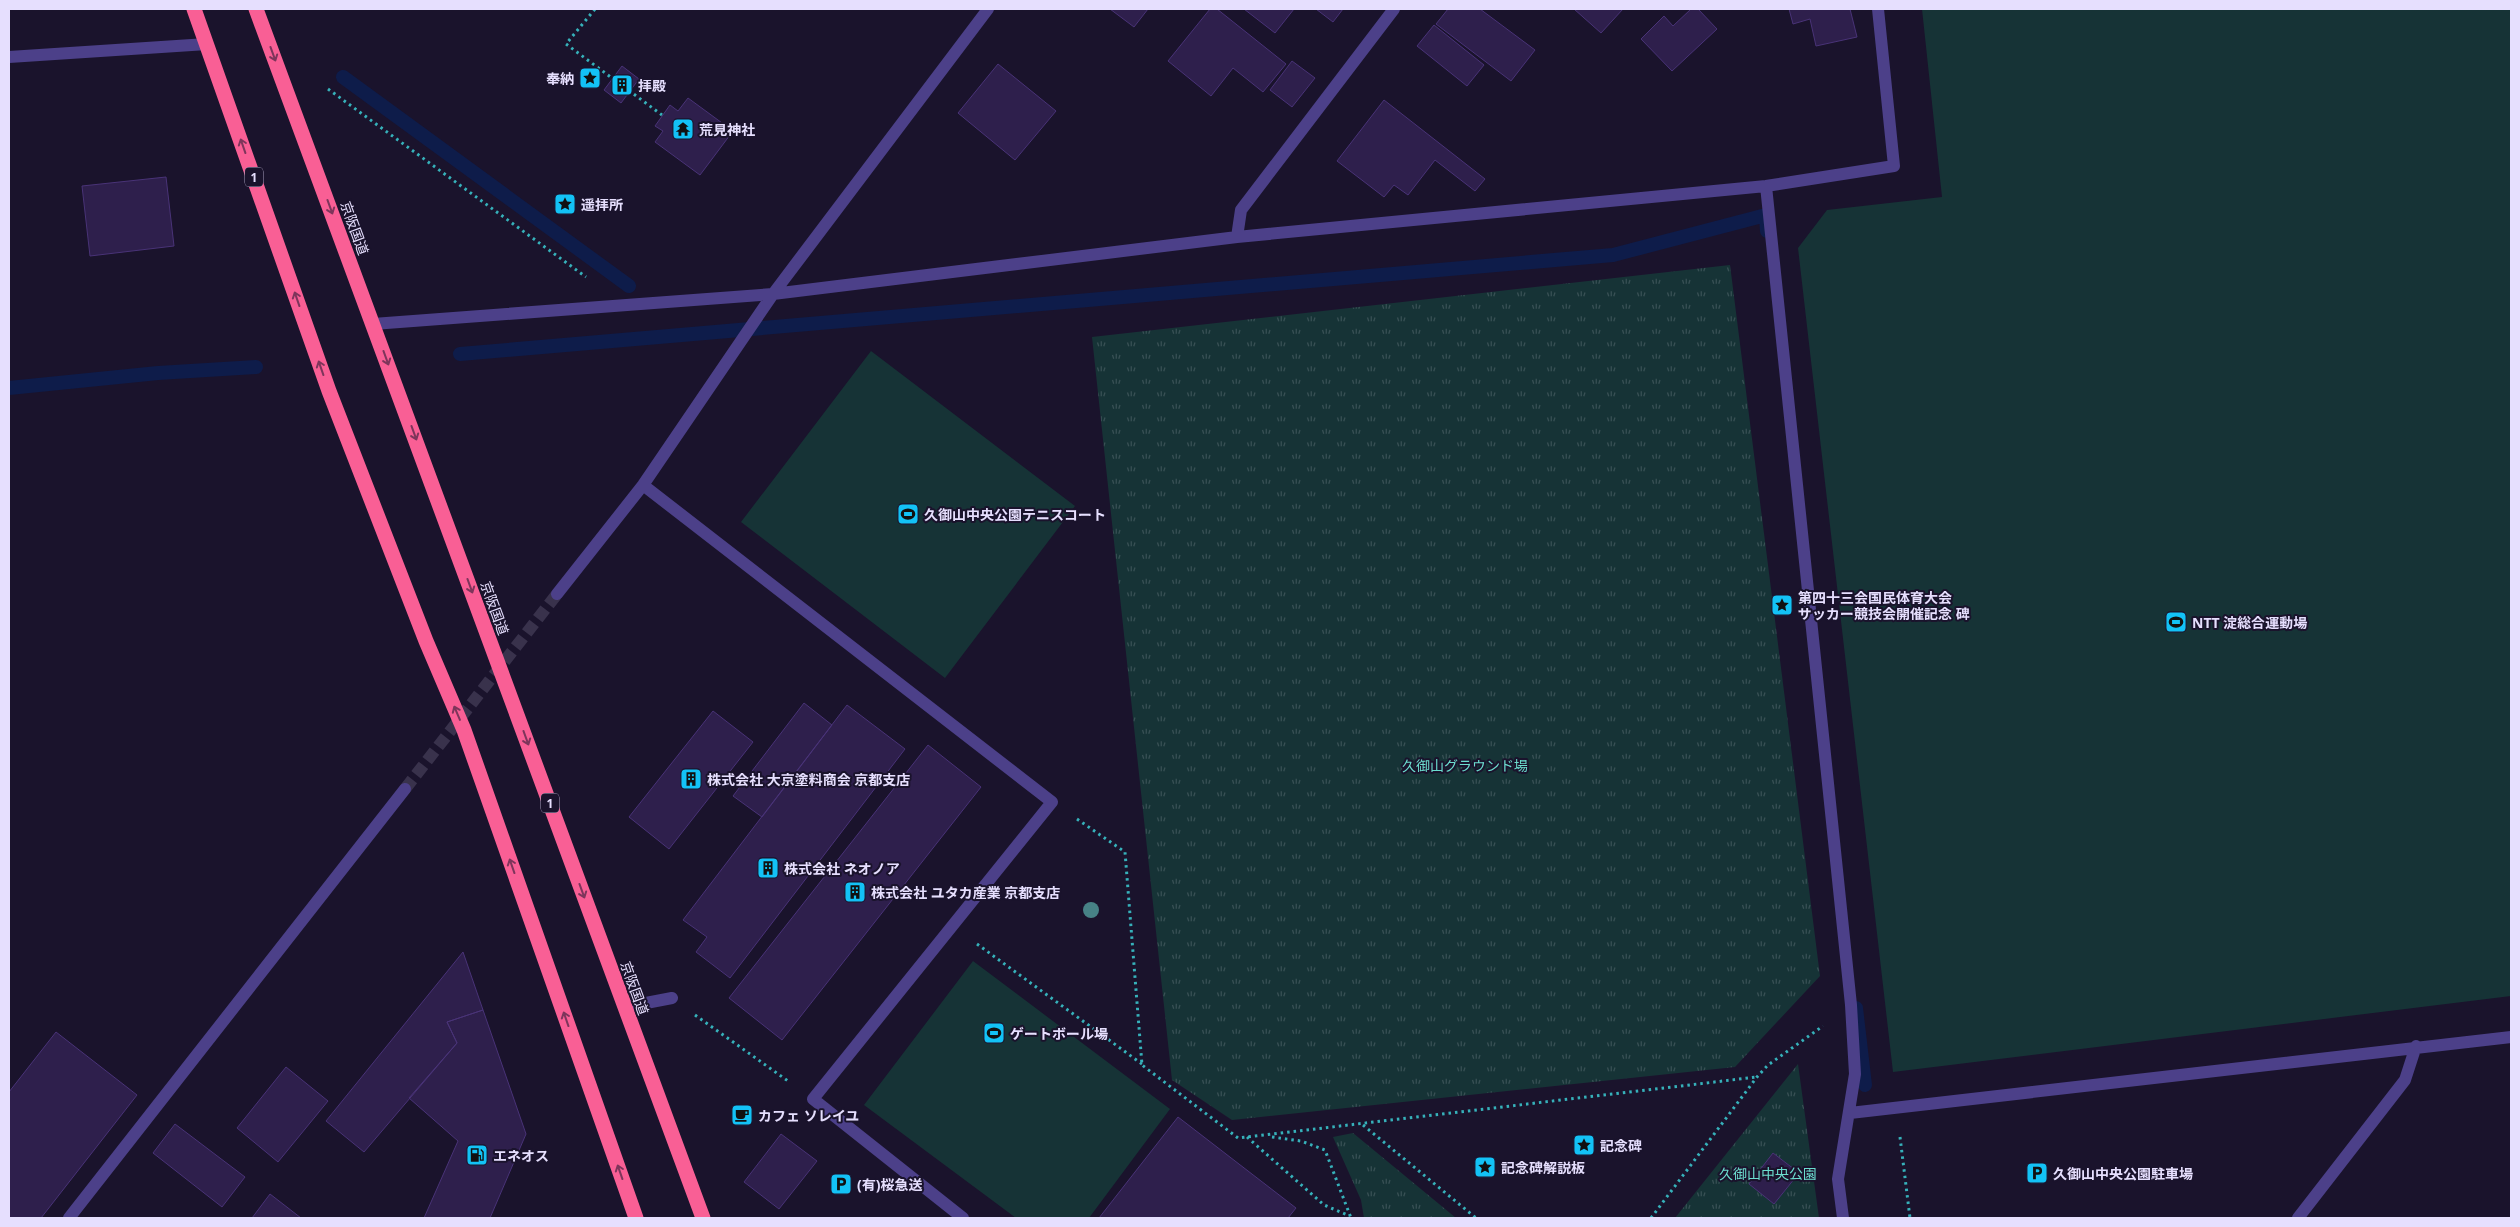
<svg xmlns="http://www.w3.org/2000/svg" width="2520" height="1227" font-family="'Open Sans','Noto Sans JP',sans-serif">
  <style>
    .grass { fill: url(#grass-tufts) }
    .pitch { fill: #163336 }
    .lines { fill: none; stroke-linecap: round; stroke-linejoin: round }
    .stream { stroke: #0e1c4a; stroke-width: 14 }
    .building { fill: #2e1f4c; stroke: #493377 }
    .street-tunnel { stroke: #39324c; stroke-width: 12; stroke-dasharray: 12 6; stroke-linecap: butt }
    .path { stroke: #36b1ba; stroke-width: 3; stroke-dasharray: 2.5 4; stroke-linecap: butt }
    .street { stroke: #4c4089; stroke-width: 12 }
    .highway { stroke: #f95f95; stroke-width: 15 }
    .tree { fill: #478286 }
    .oneway { stroke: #7e355b }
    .labels { text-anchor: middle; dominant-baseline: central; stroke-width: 4; stroke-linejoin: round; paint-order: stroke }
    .shield { fill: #1a132c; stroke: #a9a2bf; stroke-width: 1 }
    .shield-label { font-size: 12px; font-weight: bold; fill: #e6dffe }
    .poi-label { font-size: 14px; font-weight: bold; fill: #e6dffe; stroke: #1a132c; text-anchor: start }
    .street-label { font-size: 14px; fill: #e6dffe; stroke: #1a132c }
    .park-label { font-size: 14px; fill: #6cddcf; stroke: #1a132c }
  </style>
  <defs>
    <pattern id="grass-tufts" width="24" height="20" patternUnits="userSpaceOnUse" patternTransform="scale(1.25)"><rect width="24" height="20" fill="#163336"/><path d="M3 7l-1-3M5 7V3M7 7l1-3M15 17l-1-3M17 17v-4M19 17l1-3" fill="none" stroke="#385054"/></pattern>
  </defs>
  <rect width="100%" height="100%" fill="#1a132c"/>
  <path class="grass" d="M1730 265 1820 976 1735 1067 1232 1120 1172 1080 1092 337Z
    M1798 1064 1819 1218H1675Z
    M1353 1133 1456 1218H1364L1361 1200 1333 1137Z"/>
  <path class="pitch" d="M1922 9H2511V996L1893 1072 1798 248 1827 210 1942 197Z
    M871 351 1075 506 945 678 741 522Z
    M973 961 1170 1109 1089 1218H1016L864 1105Z"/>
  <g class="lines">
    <path class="stream" d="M343 77 629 286
      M460 354 1613 255 1766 215 1767 231
      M9 388 158 373 256 367
      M1856 1008 1865 1085"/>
  </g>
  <path class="building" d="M1110 9H1148L1134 27Z
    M1210 9H1217L1286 64 1263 92 1233 68 1211 96 1168 61Z
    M1244 9H1294L1275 33Z
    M1316 9H1343L1333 22Z
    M1448 9H1480L1535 50 1511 81 1436 24Z
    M1574 9H1623L1601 33Z
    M1691 9H1698L1717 29 1672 71 1641 39 1664 16 1673 26Z
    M1789 9H1850L1857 37 1816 46 1810 19 1793 24Z
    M1434 25 1484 65 1467 86 1417 46Z
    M1292 61 1315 78 1292 107 1270 90Z
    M998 64 1056 111 1015 160 958 113Z
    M622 66 639 79 621 103 604 90Z
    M688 98 733 131 700 175 655 142 663 131 655 126 670 105 678 111Z
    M1384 100 1485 179 1475 191 1435 160 1408 195 1394 185 1384 197 1337 161Z
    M166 177 174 246 90 256 82 186Z
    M804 703 832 725 762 817 733 796Z
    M847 705 905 749 730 978 696 952 707 937 683 920Z
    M713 711 753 742 669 849 629 817Z
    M928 745 981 787 782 1040 729 998Z
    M463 952 483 1010 447 1022 457 1043 364 1152 326 1121Z
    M483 1010 526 1134 490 1218H424L458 1141 409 1098 457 1043 447 1022Z
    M56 1032 137 1095 41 1218H9V1092Z
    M286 1067 328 1101 278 1162 237 1128Z
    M1178 1117 1296 1208 1288 1218H1099Z
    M175 1124 245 1177 222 1207 153 1153Z
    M781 1134 817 1161 779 1209 744 1182Z
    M1773 1153 1799 1173 1774 1204 1749 1184Z
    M270 1194 301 1218H252Z"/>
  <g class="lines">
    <path class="street-tunnel" d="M405 789 557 594"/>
    <path class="path" d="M595 9 566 44 662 115
      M328 89 586 277
      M1077 819 1125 852 1142 1065 1238 1138 1757 1077
      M977 944 1142 1064
      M695 1015 788 1081
      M1363 1125 1476 1218
      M1247 1137 1324 1205 1350 1216
      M1272 1137 1301 1141 1325 1150 1351 1218
      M1900 1137 1910 1218
      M1651 1218 1757 1077 1768 1065 1823 1026"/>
    <path class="street" d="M9 57 207 44
      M1766 186 1851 1005 1855 1074 1838 1179 1843 1218
      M1237 237 1241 210 1394 9
      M373 324 773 294 1237 237 1766 186 1894 166 1878 9
      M643 485 1052 802 813 1099 963 1218
      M557 594 643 485 773 294 988 9
      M625 1007 672 998
      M1850 1113 2511 1037
      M69 1218 405 789
      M2298 1218 2405 1080 2416 1046"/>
    <path class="highway" d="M194 9 329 391 426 641 464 730 636 1218
      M256 9 703 1218"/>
  </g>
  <circle class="tree" cx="1091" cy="910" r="8"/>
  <defs><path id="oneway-shaft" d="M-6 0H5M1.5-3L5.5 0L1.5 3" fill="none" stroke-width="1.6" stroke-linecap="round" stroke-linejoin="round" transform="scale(1.25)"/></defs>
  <g class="oneway">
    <use href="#oneway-shaft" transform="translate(273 54) rotate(70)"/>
    <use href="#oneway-shaft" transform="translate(243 146) rotate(-109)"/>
    <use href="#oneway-shaft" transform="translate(330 207) rotate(70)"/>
    <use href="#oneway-shaft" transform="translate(297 299) rotate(-109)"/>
    <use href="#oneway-shaft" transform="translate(386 358) rotate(70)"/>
    <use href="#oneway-shaft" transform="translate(321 368) rotate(-109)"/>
    <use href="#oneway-shaft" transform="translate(414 433) rotate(70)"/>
    <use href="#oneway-shaft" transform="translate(470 586) rotate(70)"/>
    <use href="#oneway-shaft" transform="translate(457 713) rotate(-113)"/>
    <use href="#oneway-shaft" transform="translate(526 738) rotate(70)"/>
    <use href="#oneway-shaft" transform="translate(512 866) rotate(-109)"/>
    <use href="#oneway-shaft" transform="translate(582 891) rotate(70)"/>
    <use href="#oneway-shaft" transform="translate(566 1019) rotate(-109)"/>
    <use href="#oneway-shaft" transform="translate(620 1172) rotate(-109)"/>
  </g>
  <defs>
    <g id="sight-square" transform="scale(1.125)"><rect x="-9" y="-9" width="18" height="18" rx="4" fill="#13c2f6" stroke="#1a132c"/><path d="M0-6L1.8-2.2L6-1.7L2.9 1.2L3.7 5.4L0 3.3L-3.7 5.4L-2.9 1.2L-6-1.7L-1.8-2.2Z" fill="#111"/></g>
    <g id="building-square" transform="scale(1.125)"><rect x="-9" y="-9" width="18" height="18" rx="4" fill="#13c2f6" stroke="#1a132c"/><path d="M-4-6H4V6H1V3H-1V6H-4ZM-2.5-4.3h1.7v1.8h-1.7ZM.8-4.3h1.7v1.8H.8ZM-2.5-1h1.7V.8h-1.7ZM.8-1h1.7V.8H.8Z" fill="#111"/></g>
    <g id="temple-square" transform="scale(1.125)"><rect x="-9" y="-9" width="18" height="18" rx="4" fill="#13c2f6" stroke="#1a132c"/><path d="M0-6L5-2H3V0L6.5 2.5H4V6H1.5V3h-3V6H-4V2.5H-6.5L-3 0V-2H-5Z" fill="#111"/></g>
    <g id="stadium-square" transform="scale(1.125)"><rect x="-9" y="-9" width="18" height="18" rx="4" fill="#13c2f6" stroke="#1a132c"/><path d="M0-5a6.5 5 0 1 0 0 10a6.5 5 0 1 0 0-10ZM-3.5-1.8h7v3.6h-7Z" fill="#111"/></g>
    <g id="cafe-square" transform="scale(1.125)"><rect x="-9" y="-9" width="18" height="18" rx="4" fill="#13c2f6" stroke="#1a132c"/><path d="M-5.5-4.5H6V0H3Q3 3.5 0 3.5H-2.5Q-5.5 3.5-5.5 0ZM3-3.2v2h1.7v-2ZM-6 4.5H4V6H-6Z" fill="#111"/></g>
    <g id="fuel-square" transform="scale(1.125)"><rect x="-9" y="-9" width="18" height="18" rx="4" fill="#13c2f6" stroke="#1a132c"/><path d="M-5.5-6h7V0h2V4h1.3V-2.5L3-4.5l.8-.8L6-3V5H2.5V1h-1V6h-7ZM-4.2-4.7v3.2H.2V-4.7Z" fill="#111"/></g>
    <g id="parking-square" transform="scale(1.125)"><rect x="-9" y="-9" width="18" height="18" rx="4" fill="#13c2f6" stroke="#1a132c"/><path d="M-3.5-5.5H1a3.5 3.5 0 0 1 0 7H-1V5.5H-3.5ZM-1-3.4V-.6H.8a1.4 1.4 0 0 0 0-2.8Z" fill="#111"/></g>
  </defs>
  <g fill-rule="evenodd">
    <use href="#sight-square" x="590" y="78"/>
    <use href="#building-square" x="622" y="85"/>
    <use href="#temple-square" x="683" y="129"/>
    <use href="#sight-square" x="565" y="204"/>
    <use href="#stadium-square" x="908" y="514"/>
    <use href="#sight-square" x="1782" y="605"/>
    <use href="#stadium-square" x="2176" y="622"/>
    <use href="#building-square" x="691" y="779"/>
    <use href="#building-square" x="768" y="868"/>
    <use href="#building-square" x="855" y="892"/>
    <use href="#stadium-square" x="994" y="1033"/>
    <use href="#cafe-square" x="742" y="1115"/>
    <use href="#sight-square" x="1584" y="1145"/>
    <use href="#fuel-square" x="477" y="1155"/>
    <use href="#sight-square" x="1485" y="1167"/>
    <use href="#parking-square" x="2037" y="1173"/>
    <use href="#parking-square" x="841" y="1184"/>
  </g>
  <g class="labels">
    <g class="shield">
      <rect x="245" y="167.5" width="18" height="19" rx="4"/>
      <rect x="541" y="793.5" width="18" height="19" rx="4"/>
    </g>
    <g class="shield-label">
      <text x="254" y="177">1</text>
      <text x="550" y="803">1</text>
    </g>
    <g class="poi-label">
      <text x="574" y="78" text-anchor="end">奉納</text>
      <text x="638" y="85">拝殿</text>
      <text x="699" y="129">荒見神社</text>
      <text x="581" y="204">遥拝所</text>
      <text x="924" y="514">久御山中央公園テニスコート</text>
      <text x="1798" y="597">第四十三会国民体育大会<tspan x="1798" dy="16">サッカー競技会開催記念 碑</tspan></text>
      <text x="2192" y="622">NTT 淀総合運動場</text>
      <text x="707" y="779">株式会社 大京塗料商会 京都支店</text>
      <text x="784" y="868">株式会社 ネオノア</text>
      <text x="871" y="892">株式会社 ユタカ産業 京都支店</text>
      <text x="1010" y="1033">ゲートボール場</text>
      <text x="758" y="1115">カフェ ソレイユ</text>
      <text x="1600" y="1145">記念碑</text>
      <text x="493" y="1155">エネオス</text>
      <text x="1501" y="1167">記念碑解説板</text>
      <text x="2053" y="1173">久御山中央公園駐車場</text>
      <text x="857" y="1184">(有)桜急送</text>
    </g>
    <g class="street-label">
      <text transform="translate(355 228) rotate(70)">京阪国道</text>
      <text transform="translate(495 608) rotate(70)">京阪国道</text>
      <text transform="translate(635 988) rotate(70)">京阪国道</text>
    </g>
    <g class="park-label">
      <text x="1465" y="765">久御山グラウンド場</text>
      <text x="1768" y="1173">久御山中央公園</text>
    </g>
  </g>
  <rect width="2520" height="1227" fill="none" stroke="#e6dffe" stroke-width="20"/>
</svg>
